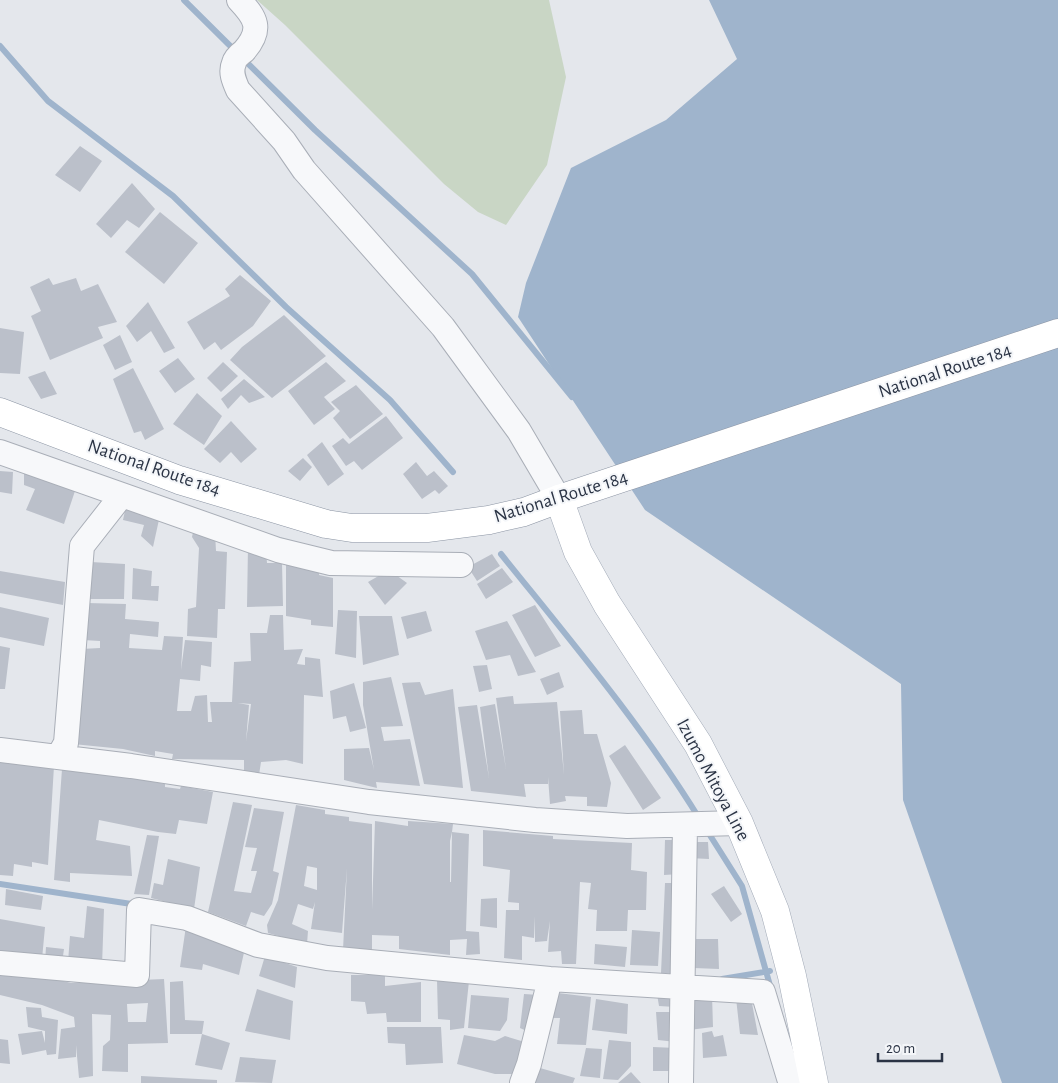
<svg xmlns="http://www.w3.org/2000/svg" width="1058" height="1083" font-family="'Alegreya Sans',sans-serif">
  <style>
    .green { fill: #c9d6c5 }
    .water { fill: #9fb4cc }
    .lines { fill: none; stroke-linecap: round; stroke-linejoin: round }
    .stream { stroke: #9fb4cc; stroke-width: 6 }
    .building { fill: #bbc0ca; fill-rule: evenodd }
    .minor-casing { stroke: #a9aeb7; stroke-width: 26 }
    .major-casing { stroke: #a3abb8; stroke-width: 29 }
    .highway-casing { stroke: #8b94a3; stroke-width: 29 }
    .minor { stroke: #f7f8fa; stroke-width: 24 }
    .major { stroke: #fff; stroke-width: 28 }
    .highway { stroke: #fff; stroke-width: 28 }
    .labels { text-anchor: middle; dominant-baseline: central; stroke-width: 4; stroke-linejoin: round; paint-order: stroke }
    .street-label { font-size: 19px; fill: #2b3445; stroke: #f4f6f9 }
  </style>
  <rect width="100%" height="100%" fill="#e4e7ec"/>
  <path class="green" d="M257 0H549L566 77 547 165 506 225 478 212 444 184 285 25Z"/>
  <path class="water" d="M709 0H1058V1083H1002L903 800 901 684 645 510 518 317 526 283 571 168 666 120 737 59Z"/>
  <g class="lines">
    <path class="stream" d="M184 0 315 130 472 274 572 397
      M0 46 48 101 173 196 286 307 390 400 453 472
      M501 554C570 640 641 724 699 818
      M706 829 742 886 771 989
      M0 884 138 905
      M722 979 770 971"/>
  </g>
  <path class="building" d="M80 146 102 161 80 192 55 175Z
    M132 183 155 209 139 228 127 220 111 238 96 224Z
    M160 212 198 243 164 284 125 252Z
    M240 275 271 301 253 326 221 350 215 342 204 350 187 322 230 296 225 289Z
    M49 278 53 285 76 278 81 291 98 284 117 322 98 327 103 338 50 360 31 316 41 311 30 287Z
    M148 302 175 348 164 353 151 331 137 342 126 326Z
    M284 315 326 356 272 398 230 360 242 347Z
    M0 328 24 332 20 374 0 373Z
    M120 335 132 362 115 370 103 345Z
    M178 358 195 379 175 393 159 371Z
    M223 362 238 376 221 392 207 378Z
    M326 362 346 381 324 397 335 409 314 425 288 391Z
    M133 368 164 429 145 440 141 431 134 433 113 379Z
    M45 371 57 394 41 399 28 377Z
    M244 379 265 397 249 403 241 395 228 409 221 399Z
    M356 385 383 414 350 439 333 418 340 411 331 402Z
    M197 393 222 416 204 445 173 424Z
    M386 416 403 438 362 470 354 461 346 466 332 446 343 438 349 444Z
    M231 421 257 449 241 463 231 452 220 463 204 449Z
    M322 442 344 474 328 486 307 455Z
    M303 458 312 467 300 481 288 471Z
    M416 462 427 476 434 471 448 486 439 494 435 490 422 499 403 474Z
    M24 464 42 478 75 491 64 524 26 510 35 489 24 485Z
    M0 471 13 472 12 494 0 492Z
    M126 506 160 515 153 547 141 536 144 525 123 520Z
    M194 527 215 533 216 551 227 552 225 609H218L217 638 187 636 188 609 196 607 199 548 192 537Z
    M248 546 266 550 267 563H282L283 606 247 607Z
    M492 554 500 566 477 581 468 567Z
    M286 558 320 564 319 575 333 578V627L311 625V620L286 616Z
    M91 562 125 564 124 599H88Z
    M133 568 152 571 151 586H159L158 601 132 599Z
    M502 568 513 582 486 599 477 584Z
    M389 570 407 583 385 605 368 582Z
    M0 571 65 582 63 605 0 593Z
    M87 603 126 604 125 619 159 622 158 637 130 634 129 648 162 650 164 636 183 637 181 670 185 640 212 642 211 667 201 665 200 681 180 679 177 711H191L195 696 207 695 208 722H212L210 702H232L234 662 251 661 250 633H267L270 615H283L284 650 303 649 297 664 305 665V657L320 659 323 697 304 695 303 764 286 760 261 762 259 775 244 771V760L172 759 173 754 155 751V756L123 749 73 744 81 649 100 648V641L83 640ZM238 703 251 704 246 741 249 705Z
    M535 605 561 646 535 657 512 615Z
    M0 607 49 618 44 646 0 637Z
    M338 610 357 611 356 658 335 654Z
    M426 611 432 631 407 639 401 617Z
    M359 616H392L399 655 363 665Z
    M507 621 536 672 518 676 510 655 486 660 475 631Z
    M0 646 10 648 5 689H0Z
    M487 665 492 689 479 692 473 666Z
    M559 672 564 687 547 695 540 679Z
    M391 677 403 726 381 727 384 741 410 739 420 786 376 782 377 788 344 780V749L369 748 374 770 363 705V682Z
    M420 682 425 695 453 689 463 788 424 784 402 683Z
    M354 683 366 728 350 732 346 716 333 719 330 691Z
    M513 696 514 704 557 702 564 775 560 711 582 710 584 734H597L611 783 607 807 587 806V797L565 796 566 801 550 804 548 777V784H524L526 797 471 791 458 707 477 705 489 778 480 707 495 704 506 769 496 698Z
    M625 745 661 798 643 810 609 756Z
    M0 758 54 766 48 865 32 862V867L14 864 13 876 0 875Z
    M62 769 133 778 165 784V787L180 789 181 786 213 792 207 824 179 820 176 834 158 832 99 820 96 840 130 846 132 876 70 873V882L54 880Z
    M233 802 252 805 234 891 251 893 257 871H251L257 848 245 847 254 808 284 812 273 871 279 873 272 904 264 916 251 912 246 926 208 912Z
    M296 805 325 810V814L349 817V821L372 824V910L375 821 408 826V821L453 824 452 832 469 834 466 931 479 932 480 954 466 955 467 939 450 940V955L399 949V936L372 935V952L343 950 347 868 342 933 311 929 315 902 313 909 298 904 292 924 308 931 307 944 268 933 267 925 278 900ZM452 832 451 882H450V841ZM307 866 317 868V890L304 886Z
    M483 830 553 836V839L632 843 631 870 647 872 646 910H628L627 931H596L597 910 588 909 591 883 580 882 576 964H562L561 951 548 952 550 921 547 941 535 942V916L534 938 522 936V960L504 958 506 910H519V903L508 902 510 870 483 866Z
    M147 835 159 836 149 895 134 894Z
    M665 840H681L680 874 664 875Z
    M689 842H708L709 859 689 858Z
    M168 859 200 867 194 909 151 898 154 883 163 885Z
    M665 883H679L678 974 661 973Z
    M724 886 742 914 731 922 711 894Z
    M6 889 43 896 41 910 5 905Z
    M497 898V928L480 926 481 899Z
    M87 906 104 909 102 966 68 962 70 936 84 938Z
    M0 919 45 927 42 959 0 953Z
    M186 926 245 948 239 975 203 964 202 970 180 967Z
    M632 930 660 932 658 966 630 965Z
    M694 939H718L719 969 694 968Z
    M595 944 627 947 625 967 594 964Z
    M46 947 64 949 62 963 45 962Z
    M265 956 297 967 295 988 259 976Z
    M0 970 44 976 71 983 164 979 168 1043 128 1044V1072L102 1071 103 1046 110 1040 111 1015 92 1014 93 1076 79 1078 76 1045V1057L58 1059 61 1029 75 1027 74 1017 42 1005 0 995ZM148 1003 146 1022H128L127 1004Z
    M351 975H385V986L421 982V1022H387L386 1013 367 1014 365 1002 351 1001Z
    M437 980 469 981 464 1028 450 1030V1020L438 1019Z
    M183 981 185 1020 204 1021 202 1034H170V982Z
    M257 989 293 1001 290 1040 245 1031Z
    M558 993 591 997 586 1045 557 1044 560 1018H551Z
    M524 994 539 995 531 1033 520 1028Z
    M657 994H675V1007L659 1006Z
    M689 994 712 995 713 1027 689 1030Z
    M471 995 509 998 507 1020 500 1031 468 1028Z
    M736 998H751L758 1035 740 1034Z
    M596 999 628 1004 627 1034 592 1030Z
    M26 1007 41 1008 42 1017 58 1020 56 1054 47 1055 46 1050 22 1055 18 1034 42 1031 45 1043V1031L28 1027Z
    M656 1012H676V1042L658 1040Z
    M387 1027H441L443 1063 406 1065 405 1044 388 1043Z
    M712 1031 714 1037 723 1035 727 1056 703 1058 702 1033Z
    M202 1034 230 1043 222 1070 195 1065Z
    M464 1035 495 1041 505 1036 528 1043 517 1074H495L457 1064Z
    M0 1039 8 1040 10 1064 0 1063Z
    M609 1040 631 1042V1066L618 1080 603 1079Z
    M653 1047 676 1048 677 1071H653Z
    M586 1048 602 1049 600 1078 580 1076Z
    M240 1057 276 1060 272 1083 235 1082Z
    M540 1068 575 1078 573 1083H531Z
    M631 1072 641 1083H618Z
    M141 1076 217 1080V1083H141Z"/>
  <g class="lines">
    <g class="minor-casing">
      <path id="minor" d="M239 0C256 18 263 29 244 51 240 54 235 58 234 63 230 72 234 81 238 90L284 141 304 170 443 327 519 431 559 499
        M0 452 278 550 331 563 461 565
        M0 750 131 766 369 802 535 820 627 826 739 823
        M58 757 66 743 82 546 122 495
        M0 963 137 975 139 910 187 918 258 945 327 958 550 979 763 992 789 1078
        M522 1083 529 1064 550 979
        M681 1083 685 825"/>
    </g>
    <g class="major-casing">
      <path id="major" d="M559 499 578 552 607 604 698 744 739 823 775 911 792 976 814 1083"/>
    </g>
    <g class="highway-casing">
      <path id="highway" d="M0 412 179 480 326 524 352 528H427L489 520 524 512 559 499 1058 333"/>
    </g>
    <use href="#minor" class="minor"/>
    <use href="#major" class="major"/>
    <use href="#highway" class="highway"/>
  </g>
  <g class="labels">
    <g class="street-label">
      <text transform="translate(945 371) rotate(-18)">National Route 184</text>
      <text transform="translate(154 468) rotate(19)">National Route 184</text>
      <text transform="translate(561 497) rotate(-17)">National Route 184</text>
      <text transform="translate(713 780) rotate(62)">Izumo Mitoya Line</text>
    </g>
  </g>
  <path d="M878 1053v8h64v-8" fill="none" stroke="#2b3445" stroke-width="2.5"/>
  <text x="886" y="1053" font-size="15" fill="#2b3445" stroke="#f4f6f9" stroke-width="4" paint-order="stroke">20 m</text>
</svg>
